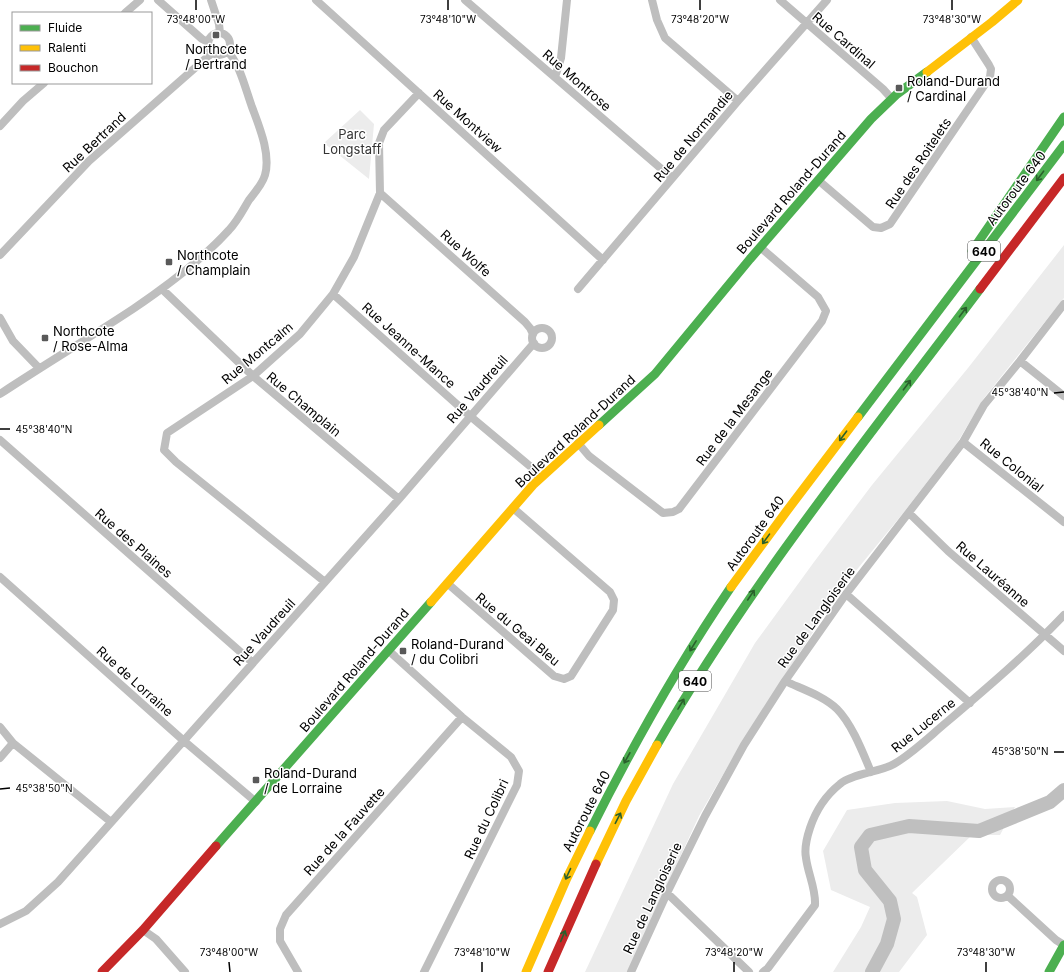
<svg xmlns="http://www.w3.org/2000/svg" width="1064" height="972" font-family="Inter,sans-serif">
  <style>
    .green { fill: #ececec }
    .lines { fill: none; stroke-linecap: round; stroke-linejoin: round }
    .river { stroke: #bfbfbf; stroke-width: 14 }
    .street { stroke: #bebebe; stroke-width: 8 }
    .fast { stroke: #4caf50; stroke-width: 9 }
    .slow { stroke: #ffc107; stroke-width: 9 }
    .jam { stroke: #c62828; stroke-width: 9 }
    .oneway { stroke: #2a602c }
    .ticks { fill: none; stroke: #000; stroke-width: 1.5 }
    .poi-dot { fill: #595959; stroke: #fff; stroke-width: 1.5 }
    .labels { text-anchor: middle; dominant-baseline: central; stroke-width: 3; stroke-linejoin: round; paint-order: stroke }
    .shield { fill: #fff; stroke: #4c4c4c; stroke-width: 1 }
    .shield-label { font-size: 12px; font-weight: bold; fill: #000 }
    .street-label { font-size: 13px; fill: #000; stroke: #fff }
    .poi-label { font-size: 13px; fill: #000; stroke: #fff; text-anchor: start }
    .park-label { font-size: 13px; fill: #333; stroke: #fff }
    .ticks-label { font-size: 10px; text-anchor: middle; fill: #000; stroke: #fff; stroke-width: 3; stroke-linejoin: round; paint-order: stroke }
  </style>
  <rect width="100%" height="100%" fill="#fff"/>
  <path class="green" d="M360 110 374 124 369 179 324 143Z
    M1064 245V298L984 398 957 443 904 512 841 589 780 683 739 747 699 816 627 972H585L673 784 755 643 814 562 872 485 968 368Z
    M947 801 985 809 1015 807 1000 835H972L912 893 917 897 927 935 899 972H833L861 927 870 907 831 890 823 851 847 810 895 803Z"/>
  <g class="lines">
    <path class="river" d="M872 972 887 944 894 919 890 901 865 870 861 847 870 835 909 826 979 831 1050 802 1064 790"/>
    <path class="street" d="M158 0 202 39 208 42
      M211 0 219 24 220 33
      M316 0 603 260
      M465 0 672 178
      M652 0 657 20 665 38 738 101
      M780 0 883 89 892 99
      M125 13 140 0
      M208 44a11 11 0 1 1 22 0a11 11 0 1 1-22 0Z
      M555 77 561 58 567 0
      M0 126 23 101 44 83
      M818 180 873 227 881 228 890 224 990 77 991 69 989 65 971 37
      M380 193 525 322 530 328 533 334
      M0 255 89 161 212 53
      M162 289 253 376 399 499
      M578 289 738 101 827 0
      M333 294 470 416 531 467 539 478
      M0 318 13 341 39 368
      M532 338a10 10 0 1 1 20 0a10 10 0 1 1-20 0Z
      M1020 361 1064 396
      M0 394C44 365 89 338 133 309 167 286 201 261 229 230 237 222 243 210 249 200 254 194 263 182 265 175 271 154 259 126 252 107 246 91 240 64 228 52
      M0 440 253 663
      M963 442 1064 522
      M578 443 589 456 663 513 673 512 679 509 822 321 826 311 818 297 760 247
      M909 513 948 551 1064 651
      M0 577 184 741 256 802
      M325 582 176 462 164 450 167 433 253 376 300 334 333 294 354 257 380 193 379 143 384 130 419 93
      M447 583 554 676 564 679 571 676 613 610 614 600 610 592 513 508
      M846 594 970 703
      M388 650 462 717 511 757 519 771 517 785 424 972
      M785 681C802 689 824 696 837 709 852 724 863 753 871 772
      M0 727 13 743 111 822
      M0 758 13 743
      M992 889a9 9 0 1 1 18 0a9 9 0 1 1-18 0Z
      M667 893 749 972
      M1008 896 1056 940 1064 945
      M0 924 26 911 58 882 399 499 534 343
      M143 930 156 939 185 972
      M298 972 280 941V929L286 915 462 717
      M631 972 667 893 705 816 744 745 785 681 846 594 963 442 984 405 1020 361 1064 304
      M763 972 768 968 815 905C816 889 808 874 806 858 804 848 807 837 810 828 816 810 825 796 840 784 851 774 880 772 894 764 913 753 931 735 948 721 988 687 1028 653 1064 615"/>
    <path class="fast" d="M972 251 1064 117
      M858 417 1064 145
      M599 425 655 374 750 259 871 119 897 94 927 72
      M657 745C750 583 868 438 980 289
      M590 831C632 747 678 665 731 587
      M216 846 431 602
      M1049 972 1064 945"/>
    <path class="slow" d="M927 72 992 22 1018 0
      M731 587 786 512 858 417
      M431 602 533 485 599 425
      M596 864 626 801 657 745
      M526 972 567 878 590 831"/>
    <path class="jam" d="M980 289 1064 178
      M102 972 143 930 216 846
      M548 972 596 864"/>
  </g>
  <defs><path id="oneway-shaft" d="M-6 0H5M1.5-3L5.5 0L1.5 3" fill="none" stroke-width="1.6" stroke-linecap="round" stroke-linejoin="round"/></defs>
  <g class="oneway">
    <use href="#oneway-shaft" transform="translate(1040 176) rotate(127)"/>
    <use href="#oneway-shaft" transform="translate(963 312) rotate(-53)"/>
    <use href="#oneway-shaft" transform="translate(907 385) rotate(-53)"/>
    <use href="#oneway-shaft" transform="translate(843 436) rotate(127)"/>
    <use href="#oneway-shaft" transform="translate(766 539) rotate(126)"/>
    <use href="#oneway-shaft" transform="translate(751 595) rotate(-56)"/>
    <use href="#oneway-shaft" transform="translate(693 646) rotate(122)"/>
    <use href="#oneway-shaft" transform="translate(681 704) rotate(-59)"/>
    <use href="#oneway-shaft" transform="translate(627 758) rotate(119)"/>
    <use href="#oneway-shaft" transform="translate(618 818) rotate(-63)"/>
    <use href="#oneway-shaft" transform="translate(568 874) rotate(115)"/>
    <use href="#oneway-shaft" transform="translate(563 936) rotate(-67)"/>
  </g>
  <path class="ticks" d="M196 0V10M448 0V10M700 0V10M952 0V10M1054 393 1064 392M0 429H10M1054 752H1064M0 789 10 788M229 962 230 972M482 962V972M734 962V972M986 962V972"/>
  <g class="poi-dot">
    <rect x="212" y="31" width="8" height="8" rx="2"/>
    <rect x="895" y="84" width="8" height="8" rx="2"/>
    <rect x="165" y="258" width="8" height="8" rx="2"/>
    <rect x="41" y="334" width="8" height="8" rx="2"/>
    <rect x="399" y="647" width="8" height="8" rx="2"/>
    <rect x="252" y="776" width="8" height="8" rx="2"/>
  </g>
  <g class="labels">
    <g class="shield">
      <rect x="968" y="241" width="32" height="20" rx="3"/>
      <rect x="679" y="671" width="32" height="20" rx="3"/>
    </g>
    <g class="shield-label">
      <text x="984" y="251">640</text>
      <text x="695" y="681">640</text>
    </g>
    <g class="street-label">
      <text transform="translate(844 40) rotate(41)">Rue Cardinal</text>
      <text transform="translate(577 80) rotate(41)">Rue Montrose</text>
      <text transform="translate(468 121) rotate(42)">Rue Montview</text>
      <text transform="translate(693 136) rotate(-50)">Rue de Normandie</text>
      <text transform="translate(94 142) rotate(-43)">Rue Bertrand</text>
      <text transform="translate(918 163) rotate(-56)">Rue des Roitelets</text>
      <text transform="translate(1016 188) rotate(-53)">Autoroute 640</text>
      <text transform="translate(791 192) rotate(-49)">Boulevard Roland-Durand</text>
      <text transform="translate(466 253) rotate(42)">Rue Wolfe</text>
      <text transform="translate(409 345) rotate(42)">Rue Jeanne-Mance</text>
      <text transform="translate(257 353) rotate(-40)">Rue Montcalm</text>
      <text transform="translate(477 389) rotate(-49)">Rue Vaudreuil</text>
      <text transform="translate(304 404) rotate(40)">Rue Champlain</text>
      <text transform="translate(734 417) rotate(-53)">Rue de la Mesange</text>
      <text transform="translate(575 431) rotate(-43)">Boulevard Roland-Durand</text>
      <text transform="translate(1012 465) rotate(39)">Rue Colonial</text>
      <text transform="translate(755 533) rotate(-54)">Autoroute 640</text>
      <text transform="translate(134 543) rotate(41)">Rue des Plaines</text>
      <text transform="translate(993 574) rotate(41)">Rue Lauréanne</text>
      <text transform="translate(816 617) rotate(-54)">Rue de Langloiserie</text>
      <text transform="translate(518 629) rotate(40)">Rue du Geai Bleu</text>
      <text transform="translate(264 632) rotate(-48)">Rue Vaudreuil</text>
      <text transform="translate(354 670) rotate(-49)">Boulevard Roland-Durand</text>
      <text transform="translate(135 681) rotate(42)">Rue de Lorraine</text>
      <text transform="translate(923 725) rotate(-39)">Rue Lucerne</text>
      <text transform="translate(586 811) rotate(-63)">Autoroute 640</text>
      <text transform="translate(486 819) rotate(-65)">Rue du Colibri</text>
      <text transform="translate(344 831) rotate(-48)">Rue de la Fauvette</text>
      <text transform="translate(652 898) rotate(-65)">Rue de Langloiserie</text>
    </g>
    <g class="poi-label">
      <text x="216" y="49" text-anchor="middle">Northcote<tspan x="216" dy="15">/ Bertrand</tspan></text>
      <text x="907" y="81">Roland-Durand<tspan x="907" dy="15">/ Cardinal</tspan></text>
      <text x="177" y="255">Northcote<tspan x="177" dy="15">/ Champlain</tspan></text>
      <text x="53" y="331">Northcote<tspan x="53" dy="15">/ Rose-Alma</tspan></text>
      <text x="411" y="644">Roland-Durand<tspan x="411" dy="15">/ du Colibri</tspan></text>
      <text x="264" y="773">Roland-Durand<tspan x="264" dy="15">/ de Lorraine</tspan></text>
    </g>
    <g class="park-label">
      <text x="352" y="134">Parc<tspan x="352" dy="15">Longstaff</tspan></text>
    </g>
  </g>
  <g class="ticks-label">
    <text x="196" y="23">73°48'00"W</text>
    <text x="448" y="23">73°48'10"W</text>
    <text x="700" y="23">73°48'20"W</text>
    <text x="952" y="23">73°48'30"W</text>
    <text x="1020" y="396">45°38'40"N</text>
    <text x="44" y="433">45°38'40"N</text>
    <text x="1020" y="755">45°38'50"N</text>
    <text x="44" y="792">45°38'50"N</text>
    <text x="229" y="956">73°48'00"W</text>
    <text x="482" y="956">73°48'10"W</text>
    <text x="734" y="956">73°48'20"W</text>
    <text x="986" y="956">73°48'30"W</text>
  </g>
  <rect x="12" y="12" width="140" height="72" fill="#ffffff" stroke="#999999"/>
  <rect x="20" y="25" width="20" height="6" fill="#4caf50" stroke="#999999"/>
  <text x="48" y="32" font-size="12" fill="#000000">Fluide</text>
  <rect x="20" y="45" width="20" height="6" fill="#ffc107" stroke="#999999"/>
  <text x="48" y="52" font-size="12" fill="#000000">Ralenti</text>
  <rect x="20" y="65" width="20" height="6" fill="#c62828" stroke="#999999"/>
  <text x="48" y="72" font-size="12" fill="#000000">Bouchon</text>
</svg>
